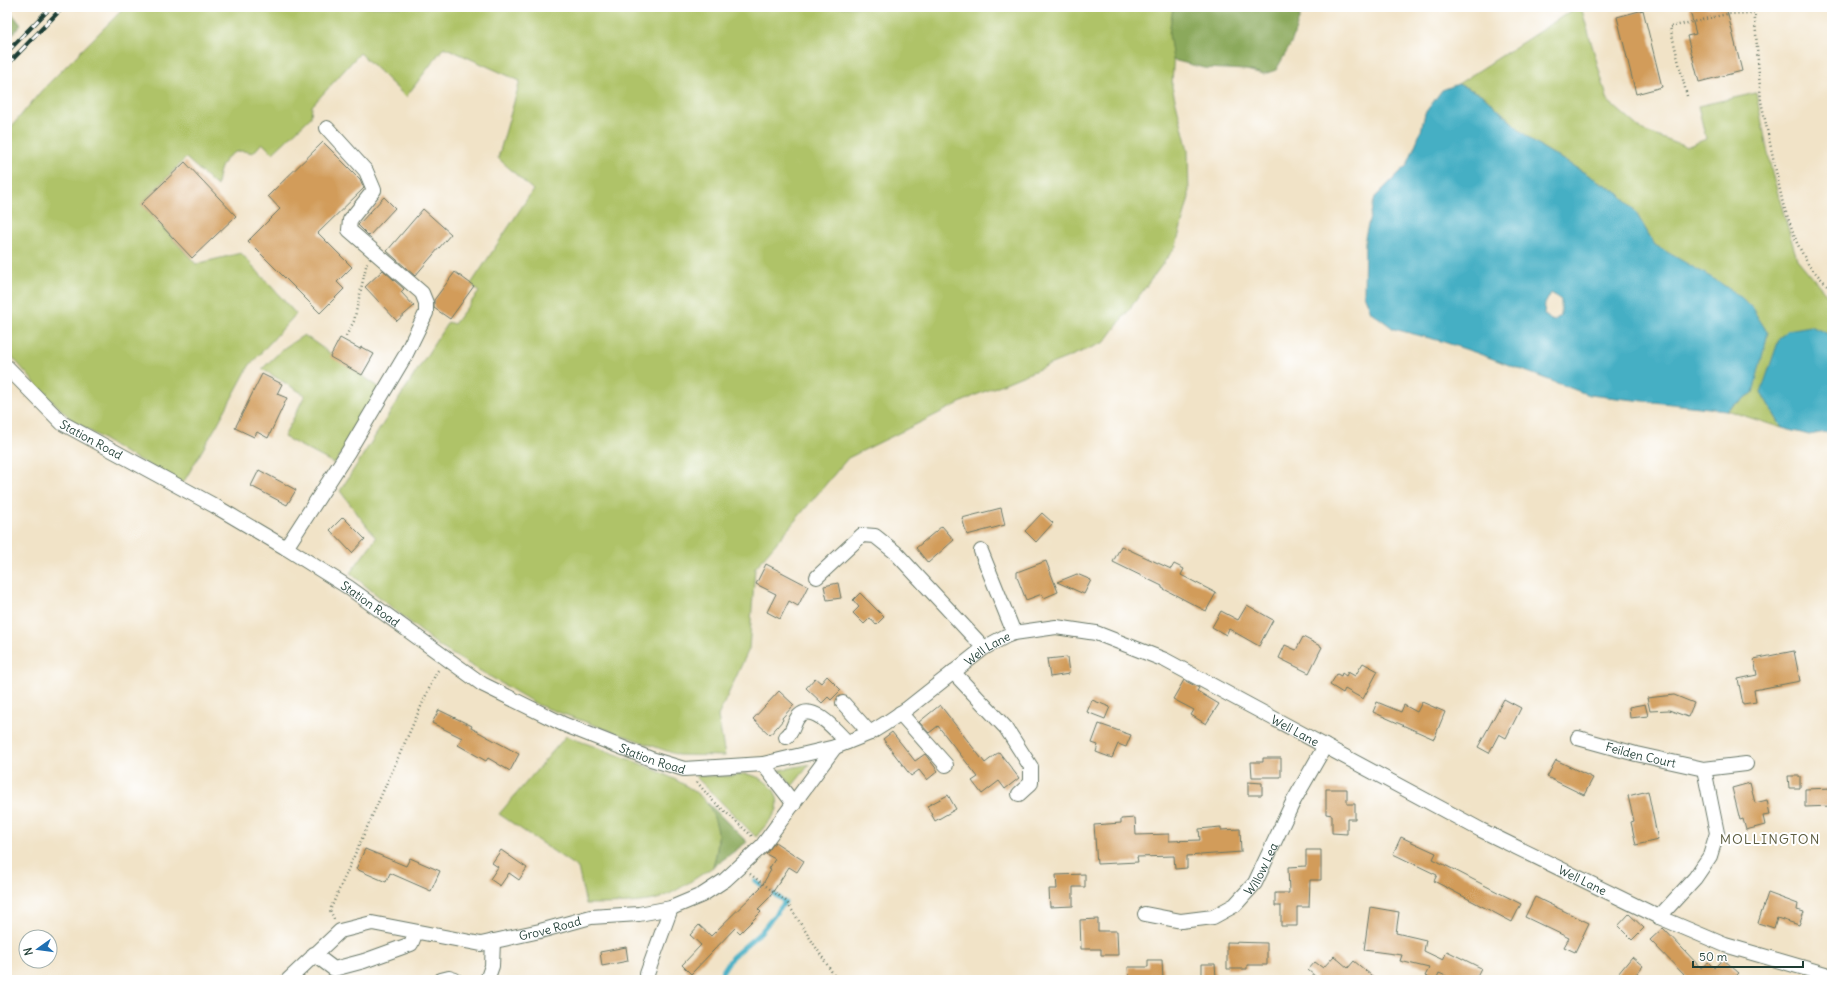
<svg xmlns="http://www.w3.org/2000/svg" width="1839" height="987" font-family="Delius,sans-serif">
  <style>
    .green { fill: #afc368; stroke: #67804e }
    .forest { fill: #8ba95c; stroke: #557348 }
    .water { fill: #45afc4; stroke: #32767c; fill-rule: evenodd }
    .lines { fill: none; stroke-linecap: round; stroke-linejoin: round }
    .stream { stroke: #45afc4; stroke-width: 4.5 }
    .building { fill: #d29c5a }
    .minor-casing { stroke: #687767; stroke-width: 16 }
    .path { stroke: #687767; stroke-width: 2.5; stroke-dasharray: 1 3; stroke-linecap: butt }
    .minor { stroke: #fff; stroke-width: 14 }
    .rail-casing { stroke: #1f3d34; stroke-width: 4.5 }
    .rail { stroke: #fff; stroke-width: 3; stroke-dasharray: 9; stroke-linecap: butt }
    .labels { text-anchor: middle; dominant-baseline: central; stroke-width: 4; stroke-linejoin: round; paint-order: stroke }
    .street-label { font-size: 12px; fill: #1f3d34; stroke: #fff }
    .quarter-label { font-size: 14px; letter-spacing: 1px; fill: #5e5e41; stroke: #fff }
  </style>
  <rect width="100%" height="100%" fill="#fff"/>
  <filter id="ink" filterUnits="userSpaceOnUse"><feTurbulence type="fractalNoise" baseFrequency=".025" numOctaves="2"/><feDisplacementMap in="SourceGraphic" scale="8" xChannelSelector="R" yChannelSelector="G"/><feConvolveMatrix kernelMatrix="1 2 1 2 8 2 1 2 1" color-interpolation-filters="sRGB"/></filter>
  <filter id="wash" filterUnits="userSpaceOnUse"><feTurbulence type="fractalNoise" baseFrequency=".012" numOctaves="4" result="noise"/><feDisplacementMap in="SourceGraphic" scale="16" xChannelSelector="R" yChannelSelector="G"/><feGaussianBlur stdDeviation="0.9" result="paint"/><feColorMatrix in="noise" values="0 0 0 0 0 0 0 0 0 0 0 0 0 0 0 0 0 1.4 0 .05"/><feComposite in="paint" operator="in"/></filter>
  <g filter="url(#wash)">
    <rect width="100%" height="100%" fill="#f1e3c7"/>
    <path class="green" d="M125 7H1176L1172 87 1188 150 1189 197 1176 246 1105 342 976 395 848 458 755 568 749 649 718 716 725 756 678 755 538 705 440 647 350 573 376 538 340 491 448 322 454 324 479 292 471 284 533 190 498 158 520 81 444 47 406 97 360 53 312 106 311 117 273 153 262 143 253 153C249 152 244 151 240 151 223 154 218 172 217 186L186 158 141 204 196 264 241 253 296 314 249 366 217 425 183 483 124 452 72 420 41 390 7 351V132L42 90Z
      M1577 7H1581L1608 101 1643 131 1686 147 1706 139 1698 106 1756 93 1772 173 1797 259 1828 296 1832 298V336L1810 326 1761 392 1782 428 1726 410 1753 393 1685 263 1655 245 1636 213 1620 194 1533 142 1483 95 1458 84Z
      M304 335 380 388 335 464 284 437 305 395 262 369 284 348Z
      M566 736C602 750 685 775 707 803 722 822 719 846 713 867 697 877 671 896 654 900 632 904 608 904 586 904L578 868 499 814Z
      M810 764 792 786 780 770Z
      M743 774C760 774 782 789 777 809 775 816 761 830 756 837L695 776H731Z"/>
    <path class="forest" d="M7 7 21 25 7 40Z
      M1173 7H1303L1291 44 1276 70 1264 74 1246 70 1204 68 1173 60 1169 34Z
      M708 803 747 842 713 867C721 837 720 831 708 803Z"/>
    <path class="water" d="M1458 84 1483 95 1533 142 1620 194 1636 213 1655 245 1719 282 1742 298 1752 308 1768 333 1753 393 1726 410 1589 395 1477 353 1441 341 1394 329 1371 312 1364 294 1365 237 1375 197 1407 165 1421 131 1425 113 1442 90ZM1551 293 1561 300V316L1552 321 1544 314 1545 304Z
      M1811 326 1832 336V431L1809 435 1782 428 1761 392 1779 339 1787 330Z"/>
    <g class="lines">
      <path class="stream" d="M717 980 732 957 761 932 785 902 755 881"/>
    </g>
    <g id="blocks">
      <path class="building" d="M1689 7H1726L1742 71 1699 82 1687 36 1696 34Z
        M1643 10 1662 87 1636 94 1617 17Z
        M323 142 360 179 364 188 318 233 352 267 337 282 344 289 320 313 248 241 280 209 268 196Z
        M185 162 236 216 192 258 141 204Z
        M384 197 395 208 369 236 358 225Z
        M423 209 451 234 415 276 387 251Z
        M383 270 404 289 401 292 414 306 397 321 365 287Z
        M455 272 474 286 450 319 434 308V300Z
        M340 338 360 349 361 347 374 354 362 375 330 357Z
        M262 374 282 384 277 394 287 398 268 438 257 432 254 437 235 428Z
        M259 470 296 490 287 505 251 486Z
        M1001 508 1005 525 967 535 962 518Z
        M1042 513 1053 523 1036 542 1025 531Z
        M343 517 365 539 352 553 330 530Z
        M942 526 954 540 928 563 916 548Z
        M1121 546 1171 569 1174 564 1184 569 1181 575 1216 593 1206 611 1162 588V586L1113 562Z
        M1046 561 1058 592 1044 598 1042 594 1026 600 1017 577V572Z
        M766 564 808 586 798 606 789 601 780 619 767 612 776 594 756 584Z
        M1077 574 1091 580 1084 594 1057 582Z
        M838 583 841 598 827 600 824 586Z
        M860 593 884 617 876 625 870 618 864 624 853 613 859 607 853 600Z
        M1247 605 1273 620 1259 646 1229 629 1226 635 1212 627 1221 611 1238 620Z
        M1303 637 1322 647 1309 673 1279 658 1285 645 1296 650Z
        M1794 651 1800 681 1754 690 1756 702 1743 704 1738 679 1757 675 1754 659Z
        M1067 657 1069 674 1050 677 1047 659Z
        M1363 663 1378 671 1363 699 1345 689 1343 693 1330 685 1337 674 1341 676 1342 673 1346 676 1348 672 1355 676Z
        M827 676 841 690 831 700 828 697 822 703 806 688 815 678 821 683Z
        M1184 680 1199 688 1197 691 1219 704 1206 724 1191 715 1194 710 1173 699Z
        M779 691 794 705 782 718 783 720 770 735 753 719Z
        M1674 695 1694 703 1688 717 1669 710 1650 711 1647 698Z
        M1504 699 1521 708 1506 738 1499 734 1489 753 1478 747Z
        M1092 700 1110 707 1105 719 1087 712Z
        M1377 702 1401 712 1404 705 1417 712 1422 702 1445 712 1434 739 1373 712Z
        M1645 704 1648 716 1630 718 1629 707Z
        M940 705 985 763 999 752 1019 778 1005 789 999 781 982 794 972 781 978 777 938 726 929 733 919 722Z
        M439 710 472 726 471 728 519 754 510 771 488 758 486 761 458 745 462 738 432 723Z
        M1099 724 1131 735 1126 747 1118 744 1112 758 1096 752 1098 745 1092 743Z
        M892 732 915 761 925 754 938 771 927 780 919 770 911 776 883 739Z
        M1263 758H1281V777H1252L1251 762H1263Z
        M1556 760 1593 778 1584 795 1547 777Z
        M1788 776H1800V788H1789Z
        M1248 782 1262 783V795H1248Z
        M1750 783 1755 803 1767 800 1770 815 1763 816 1765 825 1746 830 1743 819 1740 820 1732 788Z
        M1832 788V806L1805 807V789Z
        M1326 789H1347V804H1355V819H1347V834L1332 833V815L1326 814Z
        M1648 791 1658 840 1636 845 1631 822 1634 821 1628 796Z
        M948 795 956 809 935 821 927 806Z
        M1135 818 1136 835 1169 834V841L1200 840 1199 829 1221 827V830L1240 829 1241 852 1187 856V868L1175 869 1174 856 1137 857 1138 862 1097 864 1094 825 1121 823V819Z
        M1401 837 1436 853 1433 859 1521 904 1512 922 1434 881 1437 875 1393 854Z
        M775 842 804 861 797 872 789 867 769 898 758 909 761 912 740 933 735 928 691 974 682 965 701 945 690 935 699 925 711 936 761 887 771 870 769 869 775 859 766 854Z
        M365 849 406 866 410 858 440 871 431 891 390 873 386 882 356 869Z
        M501 850 527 868 519 880 509 873 500 886 490 879 498 867 492 863Z
        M1306 850H1321V880H1310L1309 907H1297V926H1281V906H1275V893H1289L1288 867 1306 866Z
        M1085 874V887H1073V906L1050 907 1049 889H1057L1056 875Z
        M1768 893 1798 904 1797 910 1804 912 1799 925 1777 918 1774 928 1758 923Z
        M1535 897 1589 923 1575 952 1564 947 1569 938 1525 917Z
        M1370 907 1399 912 1396 933 1426 940 1424 951 1443 960 1447 951 1481 968 1475 980H1455L1439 973 1436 980H1433L1425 976 1429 968 1400 961 1402 955 1364 950Z
        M1629 914 1644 928 1632 940 1618 926Z
        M1098 919V931H1117L1118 955H1101V949H1081L1080 920Z
        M1663 928 1701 968 1708 962 1714 968 1723 959 1739 973 1732 980H1689L1650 940Z
        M1227 942 1267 943V965H1247V969H1227Z
        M626 947 628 961 602 966 600 952Z
        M1334 956 1348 968 1354 961 1377 980H1314L1316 977 1308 970 1315 962 1323 968Z
        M1632 957 1643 966 1631 980H1613Z
        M1148 960H1162L1163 980H1129L1128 967H1148Z
        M1202 964H1215L1216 977H1202Z"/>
    </g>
  </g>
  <g filter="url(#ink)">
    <use href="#blocks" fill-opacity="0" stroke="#687767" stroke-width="1"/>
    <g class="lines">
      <g class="minor-casing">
        <g id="minor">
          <path id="s1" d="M7 367 62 423 215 506 286 548 348 587 482 684 563 724 651 759 684 769 763 764 835 747 870 733 886 723 908 708 984 648 1006 636 1014 633 1056 627 1096 633 1165 660 1481 830 1659 917 1725 945 1832 976"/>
          <path d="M286 548 348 452 405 356 426 313V303L422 293 349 230 350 220 374 190 366 171 327 128"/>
          <path d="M981 551 1014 633"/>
          <path d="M817 577 862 535 875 536 895 552 984 648"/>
          <path d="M953 672 1006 728 1031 767V783L1019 794"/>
          <path d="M843 703 870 733"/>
          <path d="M900 713 946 765"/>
          <path d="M786 737C794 732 793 722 799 716 813 702 838 733 847 742"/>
          <path id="s2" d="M1578 738 1636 754 1704 769"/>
          <path d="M763 764 794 804"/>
          <path id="s3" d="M1145 914 1181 921 1213 917 1235 905 1255 883 1293 802 1325 746"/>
          <path d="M1659 917 1695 878 1710 856 1717 833 1704 769 1746 764"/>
          <path d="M314 954 334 969 364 961 411 944 416 932"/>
          <path id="s4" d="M288 980 340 931 372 923 481 944 540 931 591 917 639 914 671 908 702 895 725 880 762 846 835 747"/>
          <path d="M441 980 449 978 455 980"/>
          <path d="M487 980 492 966 493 941"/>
          <path d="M648 980 647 974 671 908"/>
        </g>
      </g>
      <path class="path" d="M1754 7 1761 101 1783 204 1797 243 1809 266 1832 290
        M1687 96 1670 27 1727 14 1754 13
        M346 336 354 321 367 262
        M697 782 711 799 752 836
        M750 874 786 901 837 980
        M334 919 330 910 436 673 439 669
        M395 980 421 976 428 979"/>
      <use href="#minor" class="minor"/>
      <g class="rail-casing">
        <path id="rail" d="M7 52 51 7
          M7 65 63 7"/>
      </g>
      <use href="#rail" class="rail"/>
    </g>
  </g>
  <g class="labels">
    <g class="street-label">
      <text stroke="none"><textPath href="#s1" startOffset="112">Station Road</textPath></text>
      <text stroke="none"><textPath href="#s1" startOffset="436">Station Road</textPath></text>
      <text stroke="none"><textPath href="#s1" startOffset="1129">Well Lane</textPath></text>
      <text stroke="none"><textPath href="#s1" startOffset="1465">Well Lane</textPath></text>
      <text stroke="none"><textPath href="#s2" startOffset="65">Feilden Court</textPath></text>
      <text stroke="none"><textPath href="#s1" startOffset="760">Station Road</textPath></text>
      <text stroke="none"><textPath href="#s3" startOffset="139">Willow Lea</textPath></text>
      <text stroke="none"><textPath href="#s1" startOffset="1789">Well Lane</textPath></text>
      <text stroke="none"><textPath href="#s4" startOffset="286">Grove Road</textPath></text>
    </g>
    <g class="quarter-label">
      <text x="1770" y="839">MOLLINGTON</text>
    </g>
  </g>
  <rect width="1839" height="987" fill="none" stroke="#fff" stroke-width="24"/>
  <g transform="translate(38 949) rotate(256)"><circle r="19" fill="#ffffff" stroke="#a5b1ae"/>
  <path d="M0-3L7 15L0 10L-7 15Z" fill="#1f6fb2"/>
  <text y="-6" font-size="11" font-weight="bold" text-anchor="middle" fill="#1f3d34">N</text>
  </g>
  <path d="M1693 961v6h110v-6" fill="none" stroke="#1f3d34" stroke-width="2"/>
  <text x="1699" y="961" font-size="12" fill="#1f3d34" stroke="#ffffff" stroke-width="3" paint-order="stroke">50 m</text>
</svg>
